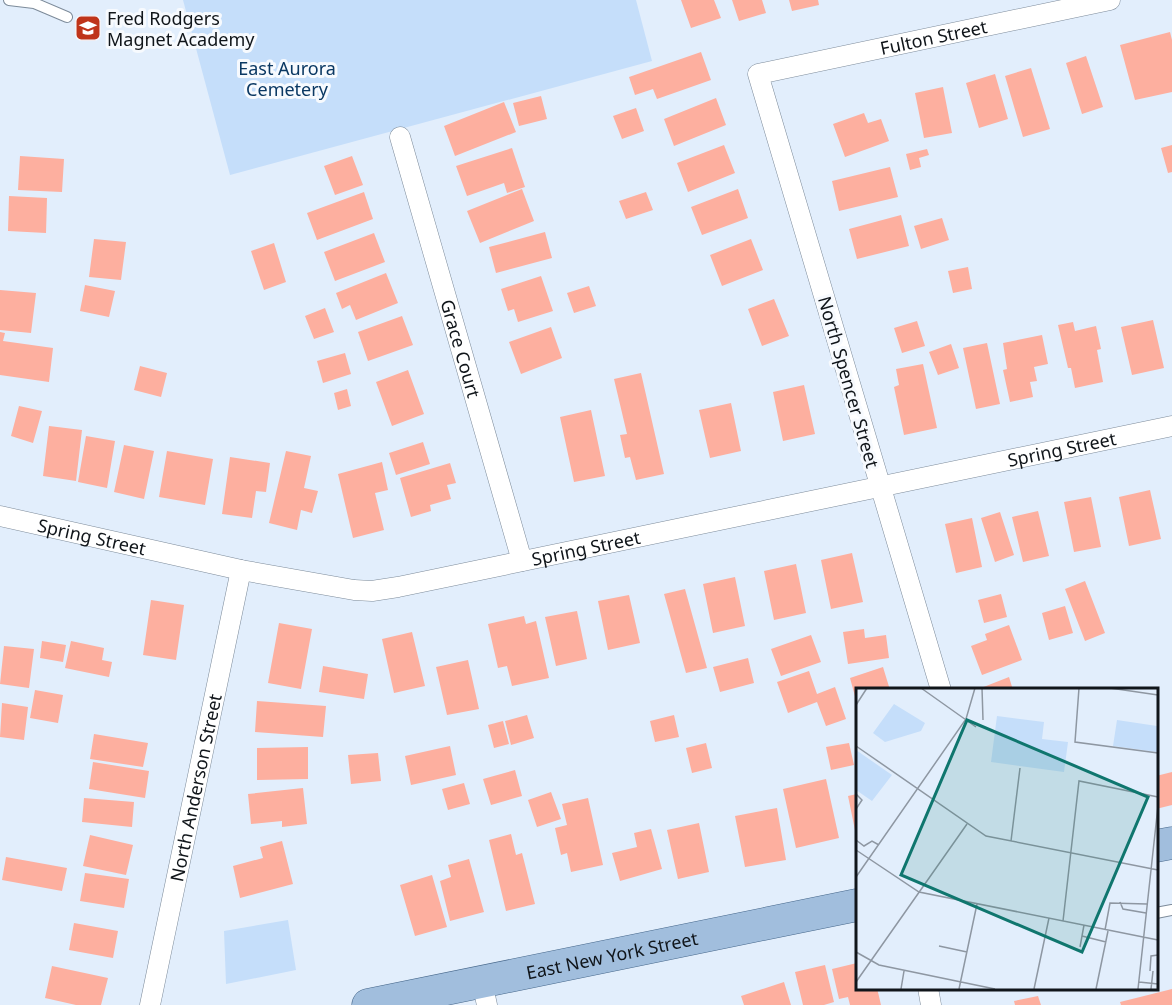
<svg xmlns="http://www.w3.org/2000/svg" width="1172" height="1005" font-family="'Noto Sans',sans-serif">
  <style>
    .green { fill: #c5defa }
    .building { fill: #fdaf9f }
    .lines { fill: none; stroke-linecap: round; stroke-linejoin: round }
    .lane-casing { stroke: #7d8b9a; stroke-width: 12 }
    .street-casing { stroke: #7d8b9a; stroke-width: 21 }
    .primary-casing { stroke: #46678a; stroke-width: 33 }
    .lane { stroke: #fff; stroke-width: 10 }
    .street { stroke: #fff; stroke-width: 20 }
    .primary { stroke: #a1bedd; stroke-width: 32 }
    .labels { text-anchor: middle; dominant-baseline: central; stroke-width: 6; stroke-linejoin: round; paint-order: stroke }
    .poi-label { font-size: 18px; fill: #10151a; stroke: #f7fafe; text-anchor: start }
    .street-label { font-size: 18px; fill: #10151a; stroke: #f7fafe }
    .park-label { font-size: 18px; fill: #0a3863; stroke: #f7fafe }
    .inset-road { fill: none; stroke: #8e97a2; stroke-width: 1.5 }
    .view { fill: #0f766e; fill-opacity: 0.15; stroke: #0f766e; stroke-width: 3 }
    .inset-edge { fill: none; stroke: #10151a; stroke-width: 3 }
  </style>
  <rect width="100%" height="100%" fill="#e2eefc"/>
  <path class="green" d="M183 0H636L652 61 230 175Z
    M288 920 296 970 226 984 224 931Z"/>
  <path class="building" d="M681 0H714L721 18 691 28Z
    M732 0H762L766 13 739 21Z
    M789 0H818L819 5 792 11Z
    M1170 32 1172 40V92L1135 100 1120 45Z
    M701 52 711 80 657 99 653 89 635 95 629 77Z
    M1086 56 1103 107 1082 114 1066 63Z
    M1031 68 1050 129 1023 137 1005 76Z
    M995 74 1008 119 979 128 966 83Z
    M943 87 952 133 924 138 915 93Z
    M541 96 547 119 519 126 513 103Z
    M716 98 726 125 674 146 664 119Z
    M504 102 516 132 455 156 444 126Z
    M636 108 644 131 622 139 613 116Z
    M864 113 868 123 881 119 889 141 845 157 833 124Z
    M724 145 735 173 688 192 677 163Z
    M1172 145V172L1168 173 1161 148Z
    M512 148 525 187 507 193 504 183 467 196 456 166Z
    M927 149 929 155 919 158 921 167 910 170 906 154Z
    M20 156 64 159 62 192 18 190Z
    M352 156 363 185 335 195 324 166Z
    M890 167 898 197 839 211 832 181Z
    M522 189 534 221 480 243 467 211Z
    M738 189 748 218 702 235 691 207Z
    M364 192 373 219 317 240 307 213Z
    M646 192 653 210 626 219 619 201Z
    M9 196 47 198 46 233 8 231Z
    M901 215 909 246 857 259 849 229Z
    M942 218 949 240 921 249 914 226Z
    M545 232 552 258 496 273 489 247Z
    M374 233 385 262 335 281 324 252Z
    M94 239 126 242 121 280 89 277Z
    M751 239 763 270 722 286 710 255Z
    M274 243 286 282 264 290 251 251Z
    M968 267 972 289 953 293 948 271Z
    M386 273 398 303 356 320 350 305 342 309 336 293Z
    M541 276 553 311 518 322 514 309 508 311 501 289Z
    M85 285 115 291 109 317 80 311Z
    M589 286 596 306 574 313 567 293Z
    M0 290 36 293 31 333 0 330Z
    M774 299 789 336 762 346 748 309Z
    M325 308 334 332 314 339 305 316Z
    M402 316 413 345 368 361 358 332Z
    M1153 320 1164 368 1132 375 1121 327Z
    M917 321 925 346 902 353 894 328Z
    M1073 322 1075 331 1096 326 1101 349 1097 350 1103 382 1075 388 1071 368H1068L1058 325Z
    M551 327 562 358 521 374 509 342Z
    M0 332 5 333 3 341 53 348 49 382 0 375Z
    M1042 335 1048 364 1034 367 1037 381 1030 382 1033 397 1010 402 1003 370 1007 369 1003 343Z
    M987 343 1000 404 976 409 963 348Z
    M951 344 959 368 938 375 929 352Z
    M345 353 351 374 323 383 317 361Z
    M923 364 937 428 904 435 894 387 899 385 896 369Z
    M140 366 167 373 161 397 134 390Z
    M408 370 424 414 392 426 376 382Z
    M641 373 664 474 636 480 630 457 625 458 620 435 627 434 614 379Z
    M804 385 815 434 783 441 773 392Z
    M347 389 351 406 338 410 334 393Z
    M731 403 741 451 710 458 699 410Z
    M19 406 42 411 33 443 11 436Z
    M591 410 605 476 574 482 560 417Z
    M49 426 82 430 76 481 43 476Z
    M86 436 115 441 107 488 78 482Z
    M423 442 430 464 396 475 389 453Z
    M124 445 154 451 144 499 114 492Z
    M167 451 213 459 205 505 159 497Z
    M286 451 311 456 304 488 318 491 312 513 301 510 297 530 269 523Z
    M230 457 270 463 266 492 256 491 252 518 222 514Z
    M382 462 388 490 375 493 384 530 353 538 338 474Z
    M450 463 456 483 447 485 451 499 430 505 431 511 411 517 400 478Z
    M1150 490 1161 539 1129 546 1119 497Z
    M1091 497 1101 547 1074 552 1064 502Z
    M1038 511 1049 556 1023 562 1012 517Z
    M1000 512 1014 555 995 562 981 518Z
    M972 518 982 567 956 573 945 524Z
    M852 553 863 602 831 609 821 560Z
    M796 564 806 613 774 620 764 571Z
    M735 577 745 626 713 633 703 584Z
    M1085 581 1105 633 1085 641 1065 589Z
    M685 589 707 668 686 673 664 594Z
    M1001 594 1007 617 984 623 978 600Z
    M629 595 640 643 608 650 598 601Z
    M151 600 184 605 176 660 143 655Z
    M1065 606 1073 633 1049 640 1042 613Z
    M577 611 587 659 556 666 545 617Z
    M524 616 526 624 536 621 549 678 512 686 507 666 498 668 488 624Z
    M279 623 312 629 301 689 268 683Z
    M1009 625 1022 660 982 675 971 646 987 640 985 634Z
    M864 629 865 638 886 635 889 658 848 664 843 632Z
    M412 632 425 686 394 693 382 639Z
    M811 635 821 662 781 676 771 649Z
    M42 641 66 645 63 662 40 658Z
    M71 641 104 648 102 660 112 662 109 677 65 668Z
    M4 646 34 649 29 688 0 684Z
    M748 658 754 683 720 692 713 667Z
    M468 660 479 709 447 715 436 667Z
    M323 666 368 674 364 699 319 692Z
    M883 667 890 690H857L856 700 850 678Z
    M809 671 817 694 835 687 846 719 826 726 817 702 788 713 777 682Z
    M1009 677 1013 690H981V688Z
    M35 690 63 695 58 723 30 718Z
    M257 701 326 706 323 737 255 732Z
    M2 703 28 707 24 740 0 737Z
    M527 715 534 738 511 745 505 721Z
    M674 715 679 737 655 742 650 721Z
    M503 721 509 744 494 748 488 725Z
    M94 734 148 743 143 767 90 759Z
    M706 743 712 768 692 773 686 748Z
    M849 743 854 765 831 770 826 747Z
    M450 746 456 775 411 785 405 756Z
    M308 747V779L257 780V748Z
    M378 753 381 781 351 784 348 755Z
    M93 762 149 771 145 798 89 789Z
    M515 770 522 796 491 805 483 779Z
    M1172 772V805L1156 809V776Z
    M826 779 839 838 796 848 783 789Z
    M464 783 470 804 448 810 442 789Z
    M303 788 307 824 282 827V821L251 824 248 794Z
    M551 792 561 819 537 827 528 800Z
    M857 794V835H856L848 796Z
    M84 798 134 802 132 827 82 822Z
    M588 798 603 865 571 872 567 853 561 855 555 828 567 825 562 804Z
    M777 808 786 860 745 867 735 816Z
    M699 823 709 872 678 879 667 830Z
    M651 829 662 869 620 881 612 853 637 847 634 833Z
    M511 834 516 855 522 853 535 904 506 911 489 840Z
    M90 835 133 845 126 875 83 866Z
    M282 841 293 884 240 898 233 866 263 858 260 847Z
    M6 857 67 868 62 891 2 880Z
    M469 859 484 912 450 921 440 881 451 877 448 865Z
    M85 873 129 879 124 908 80 901Z
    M432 875 447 927 415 936 400 885Z
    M74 923 118 931 113 958 69 950Z
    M857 963V988H877L881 1005H850L848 997 839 999 832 969Z
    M825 965 834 1002 824 1005H803L795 972Z
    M52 966 108 978 101 1005H76L45 998Z
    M784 982 791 1005H744L741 996Z
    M1172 989V1005H1121L1120 1002Z
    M1038 996 1041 1005H1015L1014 1001Z"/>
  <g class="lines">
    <g class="lane-casing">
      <path id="lane" d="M9 0 34 3 67 17
        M1156 913 1172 910"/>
    </g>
    <g class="street-casing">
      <g id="street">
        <path id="s1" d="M400 137 522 561"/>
        <path id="s2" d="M0 516 241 570 354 590 372 591 398 587 1172 426"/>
        <path id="s3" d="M941 690 758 74 1110 0"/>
        <path d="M482 982 487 1005"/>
        <path d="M928 988 931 1005"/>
        <path id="s4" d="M150 1005 241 570"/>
      </g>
    </g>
    <g class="primary-casing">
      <g id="primary">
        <path d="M1156 846 1172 843"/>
        <path id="s5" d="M368 1005 857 905"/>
      </g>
    </g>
    <use href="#lane" class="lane"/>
    <use href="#street" class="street"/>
    <use href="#primary" class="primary"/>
  </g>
  <defs>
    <g id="school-square" transform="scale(1.35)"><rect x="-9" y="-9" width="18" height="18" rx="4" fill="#bf341a" stroke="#f7fafe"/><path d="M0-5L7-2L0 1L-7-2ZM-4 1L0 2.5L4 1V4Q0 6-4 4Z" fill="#fff"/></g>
  </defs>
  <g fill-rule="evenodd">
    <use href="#school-square" x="88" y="28"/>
  </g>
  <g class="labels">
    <g class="poi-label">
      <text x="107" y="18">Fred Rodgers<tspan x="107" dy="21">Magnet Academy</tspan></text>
    </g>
    <g class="street-label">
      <text stroke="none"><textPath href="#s3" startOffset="822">Fulton Street</textPath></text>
      <text stroke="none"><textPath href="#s1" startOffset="220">Grace Court</textPath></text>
      <text transform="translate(849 382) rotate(74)">North Spencer Street</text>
      <text stroke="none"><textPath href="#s2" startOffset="1084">Spring Street</textPath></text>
      <text stroke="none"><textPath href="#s2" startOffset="94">Spring Street</textPath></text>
      <text stroke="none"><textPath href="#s2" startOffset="598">Spring Street</textPath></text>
      <text stroke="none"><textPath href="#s4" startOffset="222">North Anderson Street</textPath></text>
      <text stroke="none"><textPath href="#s5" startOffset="249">East New York Street</textPath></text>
    </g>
    <g class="park-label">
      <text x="287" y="68">East Aurora<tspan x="287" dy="21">Cemetery</tspan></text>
    </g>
  </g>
  <g transform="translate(856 688)">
    <rect width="302" height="302" fill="#e2eefc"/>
    <path d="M38 16 69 35 65 43 29 54 17 45ZM141 28 188 34 186 51 212 54 208 84 135 74ZM261 32 301 38V64L257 58ZM0 62 36 87 16 113 0 102Z" fill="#c5defa"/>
    <path class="inset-road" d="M65 0 120 39M126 0 127 32M223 0 219 54 302 65M254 0 302 7M0 17 11 0M0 58 130 148 302 182M0 106 6 112 0 121M0 152 8 158 16 153 23 157M155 153 164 80M0 162 63 204 302 252M0 189 110 31 119 0M264 214 267 221 290 225M207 233 223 93 302 109M249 242 254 215 291 216M226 248 250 254M83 258 111 264M224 259 228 237M0 264 23 277 139 301M294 283 295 268 302 267M0 294 111 136M283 294 302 296M45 301 48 283M103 301 121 216M178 301 193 230M240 301 252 243M282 301 302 118M295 301 297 283"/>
    <path class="view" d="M111 32 292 109 226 264 45 187Z"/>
    <rect width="302" height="302" class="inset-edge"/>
  </g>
</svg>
